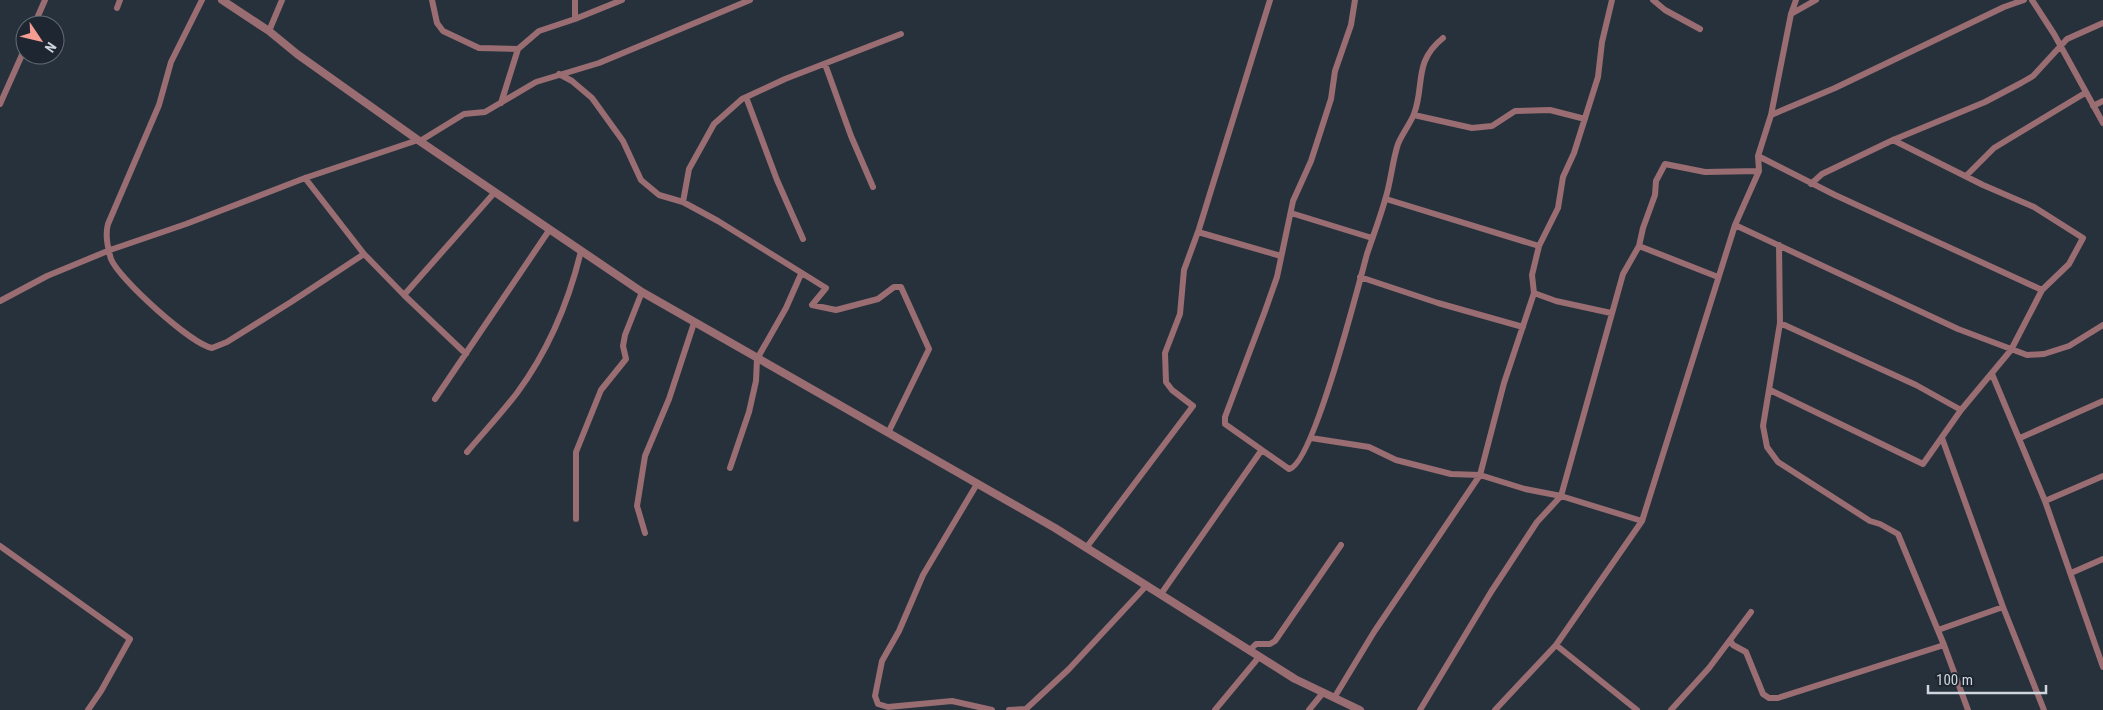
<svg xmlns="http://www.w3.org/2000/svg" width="2103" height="710" font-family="'Roboto Condensed',sans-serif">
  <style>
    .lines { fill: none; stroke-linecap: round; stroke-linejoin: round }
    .minor { stroke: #996d71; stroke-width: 6 }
    .tertiary { stroke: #996d71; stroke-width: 8 }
  </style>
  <rect width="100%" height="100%" fill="#27313b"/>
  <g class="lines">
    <path class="minor" d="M202 0 171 62 159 105 108 224C105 234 108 249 111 259 119 279 191 344 212 348L227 342 291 302 364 254
      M432 0 437 23 443 31 479 48 518 49
      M1355 0 1351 25 1335 71 1331 99 1311 161 1293 201 1277 277 1265 311 1225 417V424L1289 469C1313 465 1359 283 1367 254 1373 236 1380 218 1385 200 1391 182 1392 162 1398 144 1402 134 1410 124 1414 114 1425 85 1413 62 1443 38
      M1653 0 1665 10 1700 29
      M2032 0 2054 34 2103 123
      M117 8 120 0
      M1791 14 1816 0
      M575 19 622 0
      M34 25 45 0
      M269 31 282 0
      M825 64 851 136 873 187
      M559 74 572 81 592 98 623 141 641 180 659 195 683 202 718 221 826 288 812 305 836 310 878 299 894 287H901L929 349 889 431
      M746 97 777 180 803 239
      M501 103 518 49 539 31 575 19V0
      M0 104 25 48
      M2093 106 2103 101
      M1414 115 1472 128 1492 126 1515 111 1550 110 1585 119
      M1771 115 1835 88 2004 7 2024 0
      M420 141 464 114 485 112 536 82 599 63 750 0
      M1758 156 1835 195 2042 290
      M1966 176 1994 148 2085 93
      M305 178 364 254 404 295 466 354
      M1811 184 1822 174 1893 140 1985 102 2021 83 2033 76 2067 39 2103 23
      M1386 199 1539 246
      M683 202 689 169 714 124 742 99 785 79 901 34
      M1291 213 1372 238
      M1735 225 1958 329 2027 355 2044 354 2069 346 2103 325
      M1198 232 1281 256
      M1779 245 1780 323 1763 426 1767 447 1778 462 1870 521 1880 524 1898 534 1944 645 1968 710
      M1639 246 1718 277
      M1360 277 1438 303 1523 327
      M1534 293 1556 301 1611 313
      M404 295 495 192
      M0 301 47 276 110 250 186 224 305 178 418 140
      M1780 323 1916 385 1961 410
      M1992 374 2045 501 2103 667
      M1770 390 1923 464 1961 410 2011 350 2042 290 2069 264 2083 238 2034 207 1983 185 1893 140
      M435 399 550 229
      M1311 438 1369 447 1396 460 1451 474 1480 475 1525 489 1561 496 1642 521
      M1942 438 2003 607 2044 710
      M2020 438 2103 401
      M467 452C483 433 501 414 517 393 548 351 569 301 581 251
      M730 468 749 412 756 381 757 359 786 308 801 274
      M977 484 923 575 899 631 882 661 875 696 878 704 888 707 952 701 992 710
      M2045 501 2103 476
      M576 519V452L601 390 626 359 623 346 625 335 642 292
      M645 533 637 506 645 456 669 399 694 323
      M0 546 130 639 101 691 88 710
      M1086 548 1193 406 1172 390 1166 382 1165 353 1180 314 1184 270 1199 229 1270 0
      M2071 573 2103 559
      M1161 594 1261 451
      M1938 630 2003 607
      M1730 640 1733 645 1746 652 1763 694 1769 698H1778L1944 645
      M1556 645 1637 710
      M1249 651 1256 644H1270L1275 641 1341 545
      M1334 698 1374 632 1480 475 1504 383 1534 293 1532 275 1539 246 1558 208 1563 177 1574 153 1598 77 1602 42 1612 0
      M1009 710 1026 709 1069 669 1147 585
      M1215 710 1259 657
      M1309 710 1322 694
      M1420 710 1491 592 1537 522 1561 496 1623 274 1639 246 1643 228 1655 195 1656 181 1665 164 1705 172 1759 171
      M1495 710 1556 645 1642 521 1735 225 1759 171 1758 156 1771 115 1791 14 1796 0
      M1671 710 1709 668 1751 612"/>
    <path class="tertiary" d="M222 0 269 31 297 54 418 140 642 292 1055 528 1295 679 1360 710"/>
  </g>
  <g transform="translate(40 40) rotate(125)"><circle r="24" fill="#1e2731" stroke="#656d75"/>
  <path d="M0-4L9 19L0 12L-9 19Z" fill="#f59c93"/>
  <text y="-8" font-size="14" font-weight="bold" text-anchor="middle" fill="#cfd5dc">N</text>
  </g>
  <path d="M1928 685v8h118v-8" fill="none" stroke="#cfd5dc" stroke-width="2.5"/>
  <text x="1936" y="685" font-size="15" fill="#cfd5dc" stroke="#1e2731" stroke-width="4" paint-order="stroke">100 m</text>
</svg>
